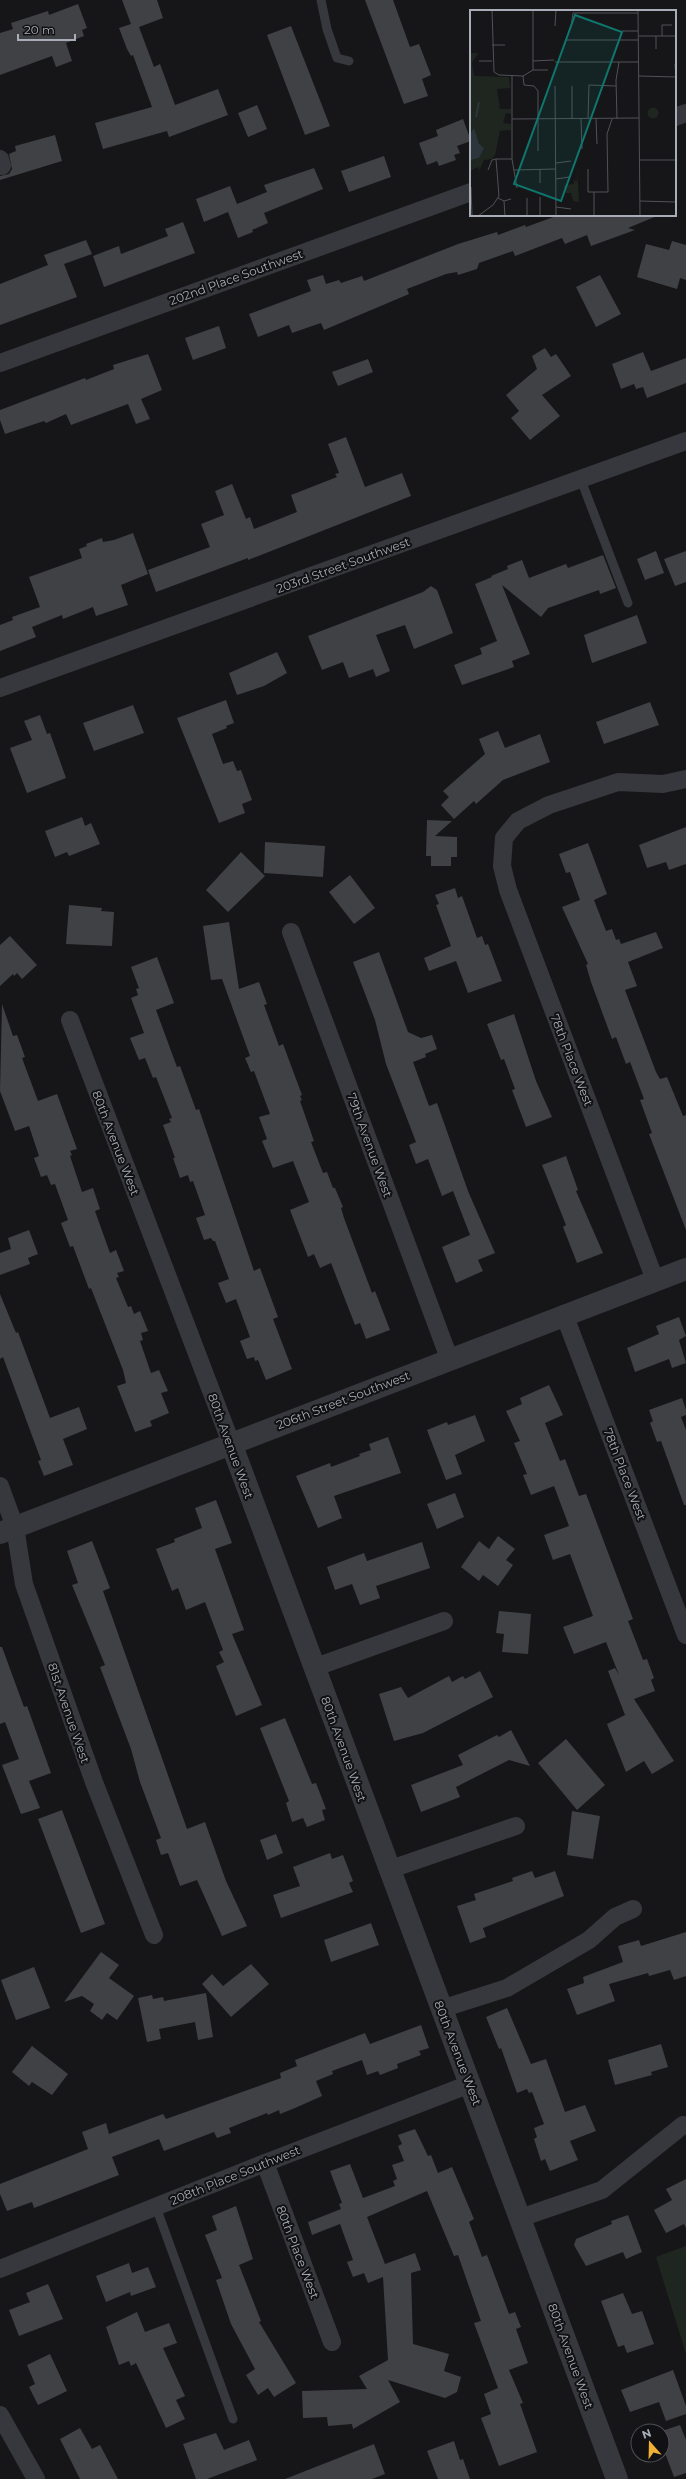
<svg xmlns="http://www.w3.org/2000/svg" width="686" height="2479" font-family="Montserrat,sans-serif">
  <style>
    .green { fill: #1e261f }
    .building { fill: #404145 }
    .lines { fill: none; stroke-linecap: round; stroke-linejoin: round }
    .service { stroke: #37383d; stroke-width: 9 }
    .minor { stroke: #37383d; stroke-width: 18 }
    .tertiary { stroke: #37383d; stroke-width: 22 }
    .labels { text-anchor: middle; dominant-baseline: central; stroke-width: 4; stroke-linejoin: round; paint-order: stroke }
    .street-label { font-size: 12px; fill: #a8adb8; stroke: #111113 }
    .inset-river { fill: none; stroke: #2c353c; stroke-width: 2 }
    .inset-road { fill: none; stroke: #505258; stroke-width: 1 }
    .view { fill: #0f766e; fill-opacity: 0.15; stroke: #0f766e; stroke-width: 2 }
    .inset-edge { fill: none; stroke: #a8adb8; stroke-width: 2 }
  </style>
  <rect width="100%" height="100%" fill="#161618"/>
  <path class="green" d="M686 2246V2354L656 2257Z"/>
  <path class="building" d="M122 0H157L163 18 139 27 154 67 160 64 175 105 218 89 228 115 169 137 167 131 103 149 95 123 152 107 133 55 131 56 127 49 119 28 131 24Z
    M365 0H393L410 47 419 44 431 75 422 79 428 96 404 104Z
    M78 4 87 28 82 30 84 36 66 43 72 61 56 67 52 56 0 75V33L13 29 11 23 48 11 49 15Z
    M291 26 330 126 305 135 267 35Z
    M257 105 267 129 248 137 238 113Z
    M463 119 471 141 457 146 460 153 454 155 456 160 439 166 437 161 427 165 419 143 438 136 436 130Z
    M55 135 62 161 0 180V176L9 174 12 169 9 154 16 151 15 146Z
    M384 156 391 177 349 192 341 171Z
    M314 168 323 189 264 213 268 223 252 230 253 232 238 238 228 212 204 222 196 199 230 186 237 204 267 192 264 185Z
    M559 215 657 216 628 228 635 230 591 246 587 235 565 244 562 238 515 256 513 251 479 263 477 269 458 275 457 272 446 274 407 289 409 294 324 330 321 323 292 333 289 325 258 337 249 314 311 291 307 280 323 275 326 284 339 280 341 283 362 276 364 281 458 244 497 232 498 235 525 225 526 227Z
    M183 222 195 253 104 287 93 256 119 246 121 254 168 236 165 229Z
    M86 240 92 254 64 264 77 297 0 325V284L48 265 44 255Z
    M672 241 686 245V280L680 278 677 289 637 277 646 244 669 250Z
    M600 275 621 314 596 327 576 287Z
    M219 326 226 348 193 360 185 338Z
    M545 348 551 357 556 354 571 376 542 395 560 416 530 440 511 418 519 411 506 395 537 369 532 356Z
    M643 352 651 371 686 358V383L647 398 643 387 636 389 634 384 621 389 612 364Z
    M148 354 162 390 141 399 150 419 136 424 128 404 71 425 66 414 46 423 44 421 5 434 0 420V410L85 378 86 380 114 369 113 365Z
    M368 359 373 372 338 386 332 372Z
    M346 437 365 487 402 473 411 496 248 560V558L156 592 148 570 210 547 201 524 224 515 215 491 232 484 246 519 250 517 254 529 297 512 291 495 337 477 335 474 339 473 328 444Z
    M133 533 148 574 121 585 128 605 96 616 93 607 63 619 62 615 32 627 36 637 0 651V625L13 620 12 617 40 607 29 577 82 558 79 549 87 546 86 544 102 538 103 542 114 540Z
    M656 551 664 573 645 580 637 559Z
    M686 551V582L675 586 664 559Z
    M603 555 616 588 600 594 599 590 548 608 541 617 502 585 530 654 512 661 514 667 462 685 454 665 482 654 480 648 497 641 475 584 492 577 491 576 508 569 507 566 522 560 529 578 566 564 568 568Z
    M431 586 437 590 453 633 414 649 405 625 376 635 390 671 376 677 373 669 349 678 343 662 322 670 308 636 423 592Z
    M637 615 647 643 592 663 584 635Z
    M277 652 287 673 264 686 237 695 229 673Z
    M226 700 234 723 226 726 227 728 212 734 223 764 233 761 237 771 241 770 252 800 242 804 245 813 219 823 177 718Z
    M650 702 659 725 604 744 596 722Z
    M133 705 144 733 94 751 83 723Z
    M40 715 47 734 50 733 66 778 27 793 10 748 32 740 24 721Z
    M498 731 505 748 540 734 550 762 503 780 476 804 474 801 454 819 441 805 449 797 443 791 485 754 479 739Z
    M82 817 85 826 91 823 100 844 69 856 67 852 55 857 45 831Z
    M427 820 452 821 435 836 457 837V857H451V866H431V856H426Z
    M686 827V864L669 870 666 862 647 868 639 845Z
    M265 842 325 846 323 877 264 873Z
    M588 843 607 894 594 900 606 931 612 929 616 940 619 939 621 944 656 932 663 948 628 962 637 986 625 990 656 1072 660 1079 667 1077 683 1116 686 1115V1230L649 1134 652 1133 640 1100 644 1099 630 1062 626 1064 616 1037 612 1039 591 982 586 965 588 964 562 907 580 900 570 872 566 873 559 854Z
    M241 852 265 876 228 912 206 890Z
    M350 875 375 908 354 924 329 892Z
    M455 888 458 898 462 896 477 938 482 936 485 945 488 944 502 981 468 993 456 961 429 971 424 958 451 946 436 905 439 904 435 895Z
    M69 905 102 908 101 911 114 912 112 946 66 944Z
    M229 922 239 989 259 982 267 1004 264 1005 279 1046 283 1044 302 1095 300 1096 302 1100 300 1101 314 1141 311 1142 323 1173 327 1172 333 1188H335L343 1207 341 1208 344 1218 372 1293 375 1291 390 1330 366 1339 360 1323 355 1325 331 1263 320 1268 314 1254 308 1257 290 1210 309 1202 293 1161 273 1168 262 1141 267 1139 259 1117 270 1114 254 1071 251 1072 245 1058 250 1056 222 979 211 980 203 926Z
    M10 936 37 965 22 979 17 973 14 976 13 974 0 986V945Z
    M379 952 408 1032 421 1038 432 1035 437 1049 425 1054 426 1057 413 1062 429 1106 437 1103 468 1191 495 1253 478 1260 483 1271 456 1283 442 1247 470 1235 453 1191 442 1196 428 1159 416 1164 409 1145 416 1142 386 1064 375 1020 353 962Z
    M157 957 174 1003 156 1010 177 1067 180 1066 196 1110 199 1109 254 1271 260 1268 278 1317 273 1319 292 1369 266 1380 258 1360 255 1361 254 1357 247 1359 240 1341 250 1337 236 1299 226 1303 218 1283 229 1279 215 1241H213L211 1238 204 1240 196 1218 205 1215 193 1181 190 1182 188 1175 180 1178 173 1158H175L163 1125 171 1122 169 1119 172 1118 156 1077 153 1078 145 1058 139 1060 130 1038 144 1033 131 998 138 995 136 989 139 988 131 967Z
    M2 1004 13 1036 17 1035 25 1057 22 1058 38 1101 57 1094 77 1149 70 1151 72 1155 70 1156 82 1192 93 1188 100 1209 95 1211 110 1253 116 1250 124 1271 117 1273 119 1277 116 1278 128 1307 131 1306 134 1314 140 1311 148 1331 141 1333 143 1340 140 1341 151 1373 159 1370 168 1391 161 1393 169 1413 150 1421 152 1426 135 1432 117 1386 126 1383 123 1370 91 1288 89 1289 73 1246 70 1247 61 1223 68 1220 55 1184 51 1185 47 1175 41 1177 34 1158 39 1156 29 1126 15 1131 0 1091Z
    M514 1014 536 1081 552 1117 526 1127 512 1090 515 1089 504 1059 501 1060 487 1024Z
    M566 1156 578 1190 576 1191 603 1253 577 1263 563 1227 566 1225 542 1165Z
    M29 1230 38 1254 28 1258 30 1264 0 1275V1253L11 1249 8 1238Z
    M0 1294 16 1333 18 1332 50 1418 79 1407 87 1429 63 1439 73 1465 44 1476 38 1461 41 1460 3 1357 0 1359Z
    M679 1317 686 1336 679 1340 686 1363 672 1368 669 1359 635 1372 627 1348 659 1334 656 1326Z
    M549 1385 563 1415 545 1423 560 1461 565 1459 579 1496 586 1494 633 1619 628 1621 643 1660 647 1659 654 1678 651 1680 655 1691 634 1699 674 1761 652 1774 644 1761 626 1772 607 1724 625 1715 608 1671 615 1668 619 1675 606 1642 574 1654 563 1627 593 1616 570 1554 553 1560 544 1535 569 1526 554 1486 531 1495 523 1475 527 1474 514 1443 520 1441 506 1411 522 1404 520 1398Z
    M682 1398 686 1410V1415L681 1417 686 1430V1505H684L661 1441 657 1442 650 1423 653 1421 649 1410Z
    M475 1415 485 1441 455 1455 462 1474 446 1480 427 1430 447 1422 448 1425Z
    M388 1437 401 1473 334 1496 342 1518 318 1528 296 1476 330 1463 331 1467 360 1456 359 1454 371 1450 369 1444Z
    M455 1493 464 1517 437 1529 427 1504Z
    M216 1500 232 1543 215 1549 244 1630 232 1634 262 1705 236 1716 216 1666 224 1662 219 1652 223 1650 205 1602 186 1610 178 1588 172 1591 156 1549 175 1542 174 1539 202 1528 195 1508Z
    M498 1536 515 1549 506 1560 513 1565 498 1586 483 1575 479 1581 461 1567 479 1541 489 1549Z
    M92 1541 110 1588 103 1591 187 1829 205 1822 226 1881 247 1926 222 1936 197 1880 180 1886 168 1853 161 1855 156 1840 161 1838 140 1782 131 1749 100 1667 105 1665 72 1585 78 1583 67 1551Z
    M422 1542 430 1568 376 1586 380 1598 360 1605 352 1584 335 1590 327 1567 364 1553 367 1561Z
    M499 1611 531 1614 528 1654 502 1652 504 1634 496 1633Z
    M0 1647H2L24 1707 27 1706 51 1773 29 1781 40 1808 21 1814 2 1765 19 1759 5 1722 0 1724Z
    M480 1671 493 1697 423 1733 394 1741 379 1694 401 1687 408 1698 449 1676 452 1682 463 1676 465 1679Z
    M285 1718 312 1784 316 1783 326 1809 322 1810 325 1820 307 1827 303 1818 292 1822 286 1803 289 1801 260 1728Z
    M511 1730 530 1766 509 1760 456 1787 460 1797 421 1812 411 1785 463 1765 458 1755 497 1735 499 1737Z
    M566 1739 605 1785 577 1810 538 1763Z
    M62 1810 105 1924 81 1933 38 1819Z
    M572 1811 600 1816 593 1859 567 1855Z
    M276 1834 283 1853 267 1860 260 1840Z
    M330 1853 332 1859 343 1855 353 1881 349 1883 353 1892 281 1918 273 1895 300 1886 293 1867Z
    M532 1871 535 1878 555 1871 564 1896 483 1928 486 1937 470 1943 457 1906 476 1900 474 1894 513 1881 512 1878Z
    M371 1923 379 1945 331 1962 324 1940Z
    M686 1932V1976L674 1980 670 1970 649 1976 648 1973 609 1984 615 2001 577 2015 567 1989 584 1983 583 1977 623 1962 618 1946 639 1940 641 1946Z
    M101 1952 119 1965 109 1978 134 1996 117 2020 107 2013 102 2020 90 2011 94 2004 82 1996 64 2002Z
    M251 1964 269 1984 231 2017 202 1984 212 1974 223 1986Z
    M34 1967 50 2008 16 2020 1 1980Z
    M206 1993 213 2037 198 2040 195 2022 159 2029 161 2039 147 2042 138 1998 152 1995 153 1999 163 1997 164 2001Z
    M507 2008 531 2064 546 2059 565 2112 585 2105 596 2131 570 2141 578 2160 550 2171 545 2159 541 2161 534 2139 537 2137 534 2128 544 2124 532 2092 529 2093 527 2089 517 2093 501 2048 499 2049 486 2017Z
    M421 2025 429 2048 419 2051 421 2055 397 2064 398 2068 380 2075 378 2071 367 2075 362 2060 332 2071 333 2074 316 2081 322 2096 295 2108 280 2114 279 2110 268 2115 267 2113 229 2128 231 2133 217 2138 214 2132 164 2151 159 2139 112 2157 119 2175 34 2208 32 2202 7 2211 0 2194V2184L88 2149 82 2132 106 2123 109 2134 163 2114 166 2119 281 2078 280 2073 297 2066 295 2060 365 2033 370 2044Z
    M661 2044 668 2067 651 2072 652 2075 615 2085 608 2060Z
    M32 2046 68 2074 52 2095 32 2082 29 2086 12 2072Z
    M415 2129 428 2156 431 2155 438 2173 452 2167 474 2219 469 2222 482 2257 487 2255 509 2314 515 2312 521 2327 516 2329 528 2363 509 2370 523 2403 520 2404 537 2452 499 2466 481 2418 491 2414 484 2394 498 2388 474 2323 481 2321 458 2255 454 2256 427 2191 367 2217 385 2264 415 2253 421 2270 411 2273 413 2344 449 2354 444 2371 461 2377 457 2392 445 2398 388 2380 400 2402 353 2429 352 2424 328 2426 327 2417 303 2418 302 2391 367 2389 359 2376 388 2360 383 2277 368 2283 364 2273 353 2277 347 2262 353 2260 340 2224 312 2235 308 2222 341 2209 339 2204 342 2203 330 2171 350 2164 363 2198 395 2186 393 2181 397 2179 392 2165 404 2161 398 2146 402 2144 398 2135Z
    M686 2179V2228L684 2224 666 2233 654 2210 672 2200 666 2189Z
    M236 2206 253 2259 239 2265 261 2321 259 2322 296 2383 274 2397 268 2388 258 2395 246 2375 255 2369 231 2324 216 2280 222 2278 205 2235 217 2230 212 2216Z
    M628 2215 642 2252 626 2259 623 2252 586 2266 574 2245 576 2239 612 2224 611 2221Z
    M129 2263 132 2273 148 2267 156 2287 131 2296 130 2292 106 2302 96 2276Z
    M48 2284 63 2319 19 2336 9 2310 30 2302 26 2293Z
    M623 2293 632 2314 642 2311 654 2344 627 2353 624 2345 618 2347 601 2301Z
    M137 2312 145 2332 169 2323 177 2343 163 2348 185 2396 176 2400 185 2419 166 2428 136 2363 131 2366 129 2361 119 2365 106 2327Z
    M50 2354 67 2391 38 2405 29 2387 35 2384 27 2365Z
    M673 2370 686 2406V2414L666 2421 659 2402 630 2412 621 2390Z
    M680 2425 686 2440V2473L674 2477 662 2445V2431Z
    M80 2428 92 2449 100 2445 118 2479H80L60 2439Z
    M216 2433 224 2450 249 2440 257 2460 207 2479H196L183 2444Z
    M454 2441 460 2460 463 2459 470 2479H438L427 2451Z
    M374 2444 385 2474 372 2479H285Z"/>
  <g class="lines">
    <path class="service" d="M321 0 327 29 337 58 349 61
      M581 480 628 603
      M156 2207 233 2419"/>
    <path class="minor" d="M675 117 686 113
      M0 159 2 166
      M0 363 471 192
      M0 688 686 441
      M291 932 449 1358
      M70 1020 231 1443
      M655 1280 508 890 502 866 504 838 518 821 549 805 618 782 663 784 686 779
      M564 1314 686 1635
      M0 1486 15 1527 24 1584 94 1782 154 1935
      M313 1668 444 1621
      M388 1870 516 1826
      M441 2009 507 1988 589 1940 615 1917 633 1909
      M265 2163 332 2342
      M520 2218 602 2190 683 2125
      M0 2269 265 2163 470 2084
      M0 2415 36 2479"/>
    <path class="tertiary" d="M231 1443 617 2479
      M0 1533 686 1269"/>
  </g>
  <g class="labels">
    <g class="street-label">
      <text transform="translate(236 277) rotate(-20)">202nd Place Southwest</text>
      <text transform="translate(343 565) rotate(-20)">203rd Street Southwest</text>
      <text transform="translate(572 1060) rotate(69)">78th Place West</text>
      <text transform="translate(116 1143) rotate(69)">80th Avenue West</text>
      <text transform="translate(370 1145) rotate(70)">79th Avenue West</text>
      <text transform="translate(343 1400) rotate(-21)">206th Street Southwest</text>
      <text transform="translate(231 1446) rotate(70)">80th Avenue West</text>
      <text transform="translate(625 1474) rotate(69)">78th Place West</text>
      <text transform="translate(69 1713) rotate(71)">81st Avenue West</text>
      <text transform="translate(344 1749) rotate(70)">80th Avenue West</text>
      <text transform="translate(458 2053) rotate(69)">80th Avenue West</text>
      <text transform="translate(235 2175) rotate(-22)">208th Place Southwest</text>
      <text transform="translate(298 2252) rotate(69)">80th Place West</text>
      <text transform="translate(571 2356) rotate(70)">80th Avenue West</text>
    </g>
  </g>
  <g transform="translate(470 10)">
    <rect width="206" height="206" fill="#161618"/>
    <path d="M0 43H8L2 53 4 66 39 67 40 78 27 79 30 99H41V104L36 103 33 113 41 114V120L30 121 25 145 22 149 14 150 9 161 8 157 0 161ZM177.5 103a5.5 5.5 0 1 1 11 0a5.5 5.5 0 1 1-11 0ZM107 158 109 192 103 191 101 183H94V175L104 174V170L107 171Z" fill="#1e261f"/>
    <path d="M4 118 9 134 14 138 9 148 0 150V124Z" fill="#2c353c"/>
    <path class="inset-river" d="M6 107 9 92"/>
    <path class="inset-road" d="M22 0 24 62 29 65 53 66 63 60V0M168 0 170 206M85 16 86 0M101 17 103 3H168M152 21H168M169 26H206M192 26V15H202M96 30H168M22 35H35M186 39V26M9 51H22M63 51 84 50M85 52H169M205 54 206 67M63 60H78M42 65V149L47 178M53 66 54 75 64 76 68 81V141M169 66 206 67M85 76 86 206M102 76V109M42 109 169 108M111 109 112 139M118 109 119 75 146 76M126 109 127 134M147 109 146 70 149 52M26 149H42M169 150H206M86 153 101 151M70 159V173M118 159V182H138L137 124 142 109M18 160 22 150 26 149M44 160 86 159M86 169 99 167M1 177 2 206M124 182V206M70 187V206M28 188 34 191 41 189M57 188V206M34 191 35 206M170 191 206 192M86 197 101 199M8 206 23 195 29 186 26 149"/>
    <path class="view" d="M105 5 152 22 91 191 44 174Z"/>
    <rect width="206" height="206" class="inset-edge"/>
  </g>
  <g transform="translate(650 2443) rotate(340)"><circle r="19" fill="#111113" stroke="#4d4f55"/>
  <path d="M0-3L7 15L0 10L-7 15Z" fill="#f2b134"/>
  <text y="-6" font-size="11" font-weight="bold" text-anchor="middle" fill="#a8adb8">N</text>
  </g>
  <path d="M18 34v6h57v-6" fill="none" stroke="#a8adb8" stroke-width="2"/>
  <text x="24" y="34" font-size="12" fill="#a8adb8" stroke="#111113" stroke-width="3" paint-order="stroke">20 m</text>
</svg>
